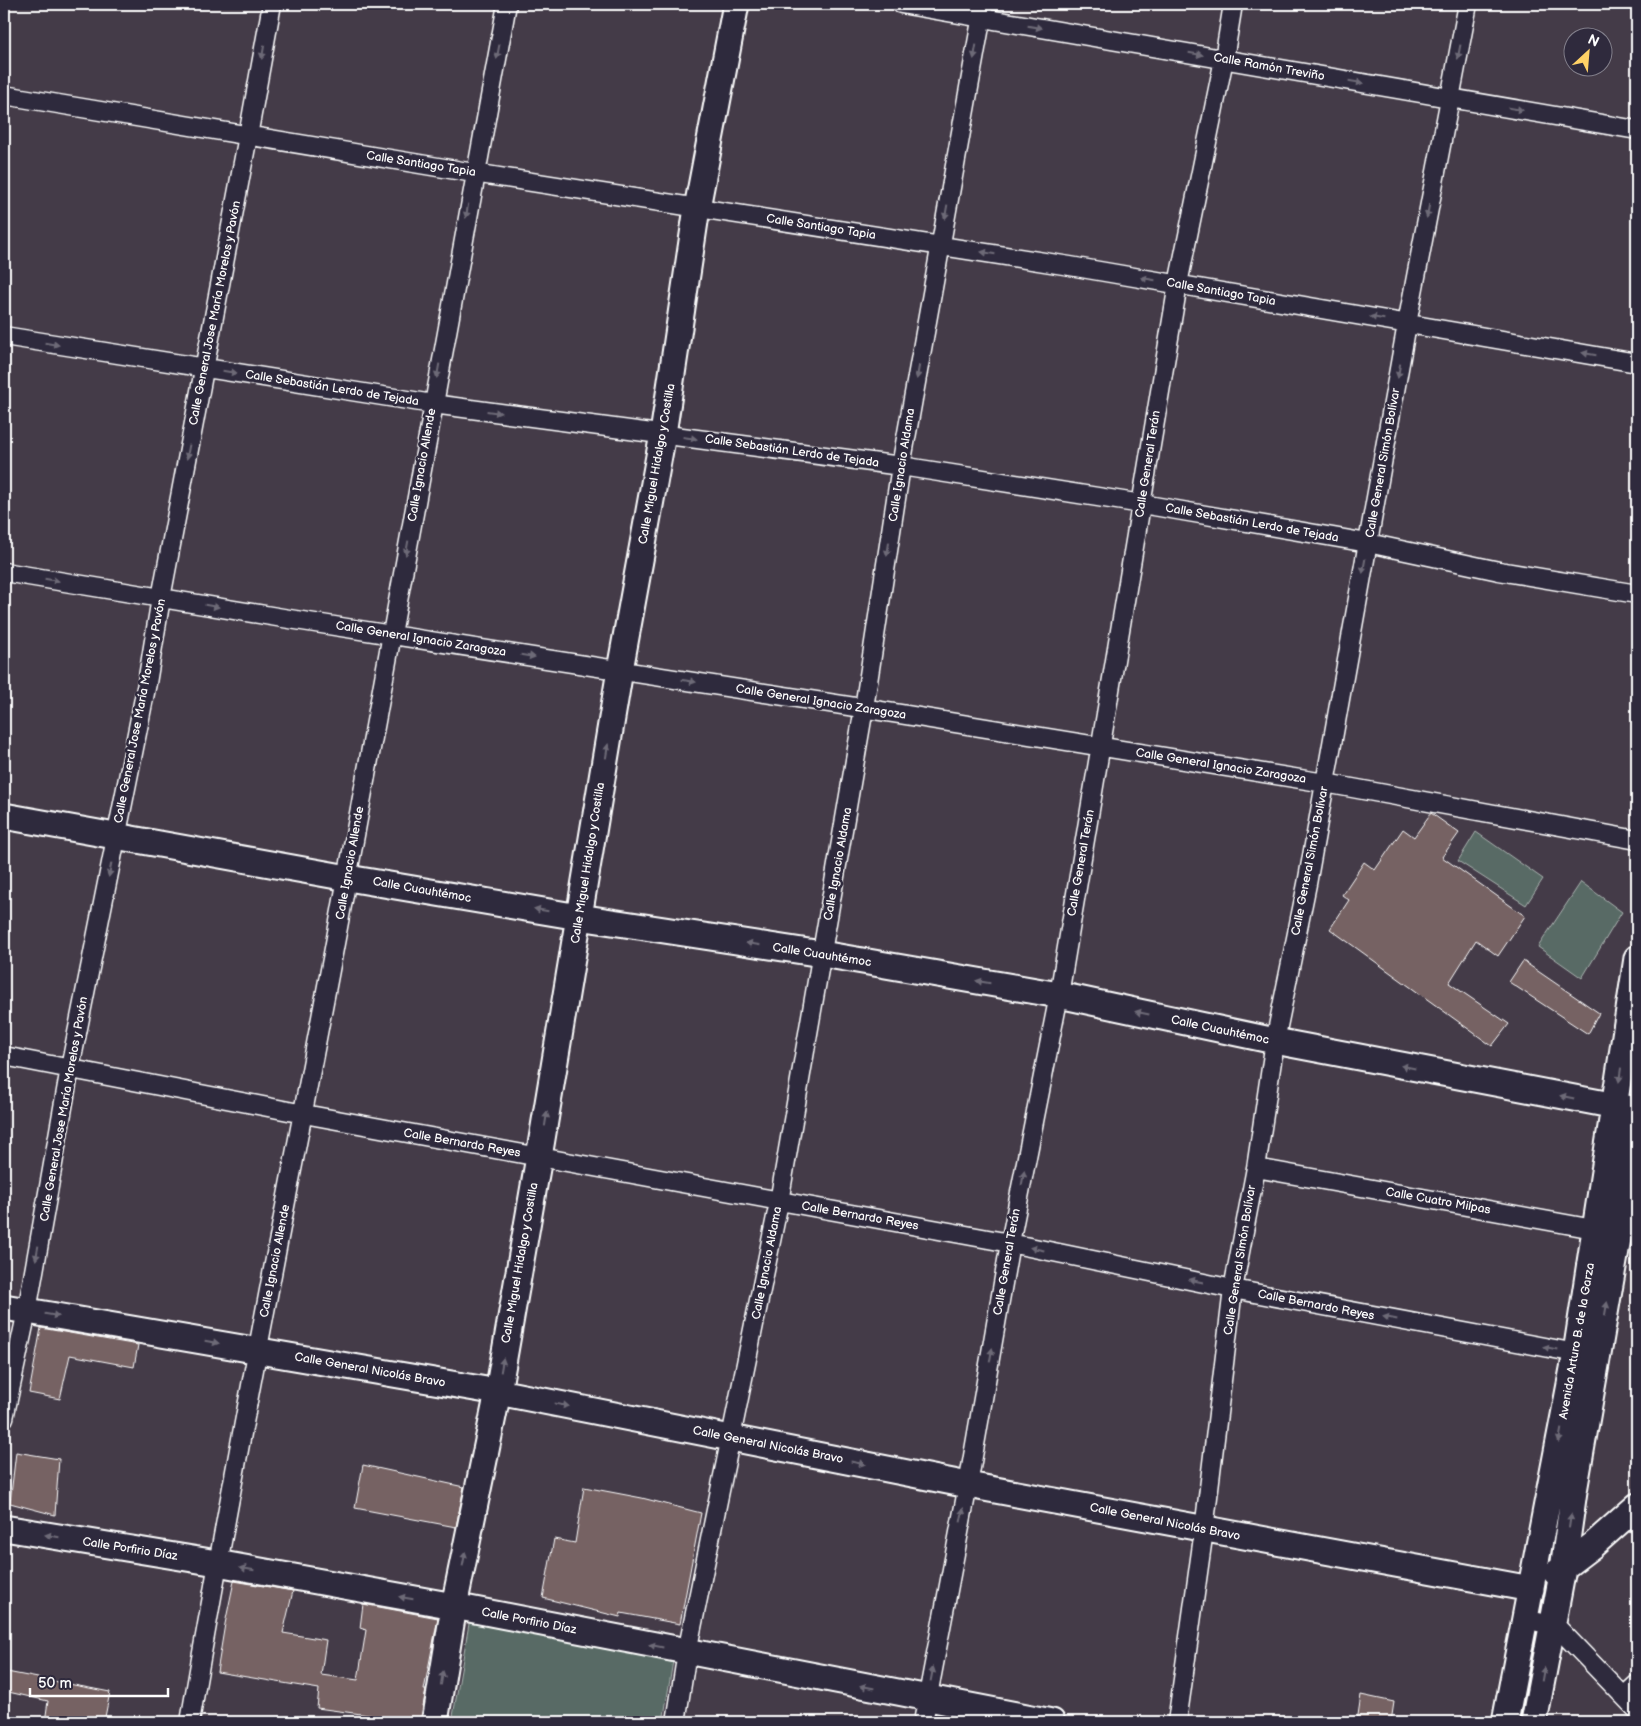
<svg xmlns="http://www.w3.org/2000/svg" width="1641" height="1726" font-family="'Balsamiq Sans',sans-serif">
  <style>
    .green { fill: #586b65; stroke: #acb5b2 }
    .building { fill: #766263; stroke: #fff }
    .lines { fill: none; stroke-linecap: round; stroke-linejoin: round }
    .street-casing { stroke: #fff; stroke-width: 21 }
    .secondary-casing { stroke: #fff; stroke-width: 29 }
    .street { stroke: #2f2a3d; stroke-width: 18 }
    .secondary { stroke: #2f2a3d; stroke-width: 25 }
    .oneway { fill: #6d6a77 }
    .labels { text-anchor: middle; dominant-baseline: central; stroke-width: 5; stroke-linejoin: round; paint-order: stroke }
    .street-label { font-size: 12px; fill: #fff; stroke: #2f2a3d }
  </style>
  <rect width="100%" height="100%" fill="#443b48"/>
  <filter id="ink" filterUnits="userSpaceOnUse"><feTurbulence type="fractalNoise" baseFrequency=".02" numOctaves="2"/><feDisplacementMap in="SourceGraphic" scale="10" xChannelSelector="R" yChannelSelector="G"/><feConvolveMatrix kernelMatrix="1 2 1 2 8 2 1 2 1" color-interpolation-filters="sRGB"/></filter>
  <g filter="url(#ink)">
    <path class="green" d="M1476 832 1543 879 1526 905 1458 861Z
      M1581 882 1622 912 1582 978 1538 947Z
      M470 1618 674 1655 663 1722H452Z"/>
    <path class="building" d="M1431 813 1459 833 1442 857 1525 916 1498 956 1476 940 1449 983 1509 1024 1492 1046 1330 929 1349 900 1342 895 1364 862 1375 870 1403 829 1414 837Z
      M1523 961 1599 1013 1588 1034 1509 982Z
      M41 1328 138 1345 134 1367 70 1355 60 1399 29 1393Z
      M16 1452 59 1459 55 1515 10 1503Z
      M363 1465 464 1487 456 1527 355 1508Z
      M584 1487 642 1498 701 1513 680 1624 621 1613 620 1617 543 1598 554 1539 575 1543Z
      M234 1581 293 1591 283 1633 326 1640 321 1675 358 1680 366 1630 360 1628 363 1604 438 1618 424 1690H426L420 1722 317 1708 319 1689 217 1672 225 1624Z
      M7 1672 110 1692 104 1722H45L48 1701 4 1691Z
      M1361 1695 1394 1702 1391 1722H1357Z"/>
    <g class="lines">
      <g class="street-casing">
        <path id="street" d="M901 4 1637 130
          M4 95 474 173 1070 266 1637 363
          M4 336 433 404 901 466 1142 504 1368 543 1499 571 1637 594
          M4 572 283 618 900 714 1325 783 1637 840
          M4 1056 304 1114 1010 1243 1233 1289 1587 1355
          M1256 1168 1605 1231
          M4 1418 27 1311 70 1068 147 683 161 598 248 136 272 4
          M1524 1619 1552 1625 1558 1628 1637 1710
          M1624 1696 1637 1684
          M190 1722C236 1451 291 1181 341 911 398 609 449 306 507 4
          M676 1722 687 1652 779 1202 864 708 901 466 984 4
          M923 1722 968 1485 1010 1243 1059 995 1178 284 1224 59 1233 4
          M1177 1722 1204 1530 1233 1289 1256 1168 1275 1041 1307 884 1407 324 1468 4"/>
      </g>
      <g class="secondary-casing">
        <path id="secondary" d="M4 816 348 878 579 917 822 954 1059 995 1275 1041 1637 1110
          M4 1307 498 1392 968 1485 1531 1589
          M4 1528 217 1563 454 1606 1052 1722
          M1556 1573 1593 1545 1637 1506
          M435 1722 454 1606 498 1392 539 1157 620 670 663 434 697 208 736 4
          M1505 1722 1576 1353 1637 958
          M1534 1722 1563 1569 1574 1491 1619 1233 1637 1111"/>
      </g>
      <use href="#street" class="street"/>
      <use href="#secondary" class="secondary"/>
    </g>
    <defs><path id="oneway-solid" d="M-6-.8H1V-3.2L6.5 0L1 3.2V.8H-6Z" transform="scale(1.25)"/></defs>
    <g class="oneway">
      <use href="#oneway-solid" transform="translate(1035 27) rotate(10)"/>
      <use href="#oneway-solid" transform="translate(263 52) rotate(100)"/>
      <use href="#oneway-solid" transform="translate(498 52) rotate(101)"/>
      <use href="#oneway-solid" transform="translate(975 52) rotate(100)"/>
      <use href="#oneway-solid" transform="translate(1459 52) rotate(101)"/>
      <use href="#oneway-solid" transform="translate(1196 54) rotate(10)"/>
      <use href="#oneway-solid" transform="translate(1356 82) rotate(10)"/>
      <use href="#oneway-solid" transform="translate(1516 109) rotate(10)"/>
      <use href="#oneway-solid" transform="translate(467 211) rotate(100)"/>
      <use href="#oneway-solid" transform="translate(1428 211) rotate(101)"/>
      <use href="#oneway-solid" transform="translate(946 212) rotate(100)"/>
      <use href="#oneway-solid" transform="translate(988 253) rotate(-171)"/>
      <use href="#oneway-solid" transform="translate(1148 279) rotate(-170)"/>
      <use href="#oneway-solid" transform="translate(1377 318) rotate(-170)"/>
      <use href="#oneway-solid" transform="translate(52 344) rotate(9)"/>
      <use href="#oneway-solid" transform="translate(1589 354) rotate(-170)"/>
      <use href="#oneway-solid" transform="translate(438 371) rotate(100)"/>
      <use href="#oneway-solid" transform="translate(1399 371) rotate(99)"/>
      <use href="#oneway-solid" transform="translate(230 372) rotate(9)"/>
      <use href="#oneway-solid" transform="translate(918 372) rotate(100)"/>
      <use href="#oneway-solid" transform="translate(494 412) rotate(7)"/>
      <use href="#oneway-solid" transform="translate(690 438) rotate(8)"/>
      <use href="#oneway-solid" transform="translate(188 452) rotate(101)"/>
      <use href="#oneway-solid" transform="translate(407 548) rotate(100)"/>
      <use href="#oneway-solid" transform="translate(888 549) rotate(99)"/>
      <use href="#oneway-solid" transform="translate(1364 566) rotate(100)"/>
      <use href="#oneway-solid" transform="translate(52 580) rotate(9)"/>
      <use href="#oneway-solid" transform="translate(212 606) rotate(9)"/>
      <use href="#oneway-solid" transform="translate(528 656) rotate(9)"/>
      <use href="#oneway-solid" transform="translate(689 681) rotate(9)"/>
      <use href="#oneway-solid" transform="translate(607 751) rotate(-81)"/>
      <use href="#oneway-solid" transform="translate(110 870) rotate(101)"/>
      <use href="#oneway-solid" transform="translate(541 910) rotate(-170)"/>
      <use href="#oneway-solid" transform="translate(753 944) rotate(-171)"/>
      <use href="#oneway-solid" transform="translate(983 982) rotate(-170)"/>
      <use href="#oneway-solid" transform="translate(1142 1013) rotate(-168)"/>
      <use href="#oneway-solid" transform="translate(1408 1067) rotate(-169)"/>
      <use href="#oneway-solid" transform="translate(1620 1075) rotate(98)"/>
      <use href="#oneway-solid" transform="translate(1567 1097) rotate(-169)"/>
      <use href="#oneway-solid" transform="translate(546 1119) rotate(-81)"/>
      <use href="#oneway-solid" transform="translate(1023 1178) rotate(-79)"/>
      <use href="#oneway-solid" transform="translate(1037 1249) rotate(-168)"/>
      <use href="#oneway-solid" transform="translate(37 1253) rotate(100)"/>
      <use href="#oneway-solid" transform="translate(1196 1281) rotate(-168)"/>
      <use href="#oneway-solid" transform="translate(1606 1309) rotate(-80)"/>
      <use href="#oneway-solid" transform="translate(52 1315) rotate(10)"/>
      <use href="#oneway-solid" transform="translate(1390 1318) rotate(-169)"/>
      <use href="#oneway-solid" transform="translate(212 1342) rotate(10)"/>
      <use href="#oneway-solid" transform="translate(1550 1348) rotate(-169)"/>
      <use href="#oneway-solid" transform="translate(991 1355) rotate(-80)"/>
      <use href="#oneway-solid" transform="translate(502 1365) rotate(-80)"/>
      <use href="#oneway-solid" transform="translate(562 1405) rotate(11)"/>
      <use href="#oneway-solid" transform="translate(1560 1436) rotate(100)"/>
      <use href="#oneway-solid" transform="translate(858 1463) rotate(11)"/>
      <use href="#oneway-solid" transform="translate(962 1515) rotate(-79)"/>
      <use href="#oneway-solid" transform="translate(1570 1521) rotate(-82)"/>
      <use href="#oneway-solid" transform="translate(52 1536) rotate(-171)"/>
      <use href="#oneway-solid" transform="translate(464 1559) rotate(-79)"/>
      <use href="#oneway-solid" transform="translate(247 1569) rotate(-170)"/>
      <use href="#oneway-solid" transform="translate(406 1598) rotate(-170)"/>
      <use href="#oneway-solid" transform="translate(656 1646) rotate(-169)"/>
      <use href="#oneway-solid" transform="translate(932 1674) rotate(-79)"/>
      <use href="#oneway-solid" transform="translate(1543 1674) rotate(-80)"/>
      <use href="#oneway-solid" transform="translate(442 1678) rotate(-81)"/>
      <use href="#oneway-solid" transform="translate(867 1687) rotate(-169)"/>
    </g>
  </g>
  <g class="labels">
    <g class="street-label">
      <text transform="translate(1269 67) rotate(10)">Calle Ramón Treviño</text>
      <text transform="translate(421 164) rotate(9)">Calle Santiago Tapia</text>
      <text transform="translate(821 227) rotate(9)">Calle Santiago Tapia</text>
      <text transform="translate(1221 292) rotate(10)">Calle Santiago Tapia</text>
      <text transform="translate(215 313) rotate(-79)">Calle General Jose María Morelos y Pavón</text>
      <text transform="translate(332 388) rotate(9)">Calle Sebastián Lerdo de Tejada</text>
      <text transform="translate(792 451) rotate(8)">Calle Sebastián Lerdo de Tejada</text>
      <text transform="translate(1383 463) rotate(-80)">Calle General Simón Bolívar</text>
      <text transform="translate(657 464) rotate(-80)">Calle Miguel Hidalgo y Costilla</text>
      <text transform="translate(1148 464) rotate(-81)">Calle General Terán</text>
      <text transform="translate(422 465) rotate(-80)">Calle Ignacio Allende</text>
      <text transform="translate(902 465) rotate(-81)">Calle Ignacio Aldama</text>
      <text transform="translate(1252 523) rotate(10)">Calle Sebastián Lerdo de Tejada</text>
      <text transform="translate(421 639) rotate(9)">Calle General Ignacio Zaragoza</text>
      <text transform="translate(821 702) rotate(9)">Calle General Ignacio Zaragoza</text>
      <text transform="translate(140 711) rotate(-79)">Calle General Jose María Morelos y Pavón</text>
      <text transform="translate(1221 766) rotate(9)">Calle General Ignacio Zaragoza</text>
      <text transform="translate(1310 861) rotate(-79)">Calle General Simón Bolívar</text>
      <text transform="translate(350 863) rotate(-80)">Calle Ignacio Allende</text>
      <text transform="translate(588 863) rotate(-81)">Calle Miguel Hidalgo y Costilla</text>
      <text transform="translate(1081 863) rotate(-80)">Calle General Terán</text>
      <text transform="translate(838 864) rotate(-80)">Calle Ignacio Aldama</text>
      <text transform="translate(422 890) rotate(10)">Calle Cuauhtémoc</text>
      <text transform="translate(822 955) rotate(9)">Calle Cuauhtémoc</text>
      <text transform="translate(1220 1030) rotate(12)">Calle Cuauhtémoc</text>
      <text transform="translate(64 1109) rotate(-80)">Calle General Jose María Morelos y Pavón</text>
      <text transform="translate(462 1143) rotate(10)">Calle Bernardo Reyes</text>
      <text transform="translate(1438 1201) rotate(10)">Calle Cuatro Milpas</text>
      <text transform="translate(860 1216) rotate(10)">Calle Bernardo Reyes</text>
      <text transform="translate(1240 1260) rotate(-81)">Calle General Simón Bolívar</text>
      <text transform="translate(275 1261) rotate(-79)">Calle Ignacio Allende</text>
      <text transform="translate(1007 1262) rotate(-80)">Calle General Terán</text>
      <text transform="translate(520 1263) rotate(-80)">Calle Miguel Hidalgo y Costilla</text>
      <text transform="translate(767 1263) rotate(-79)">Calle Ignacio Aldama</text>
      <text transform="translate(1316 1305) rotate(11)">Calle Bernardo Reyes</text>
      <text transform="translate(1577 1341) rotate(-80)">Avenida Arturo B. de la Garza</text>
      <text transform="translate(370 1370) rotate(10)">Calle General Nicolás Bravo</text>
      <text transform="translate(768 1445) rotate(11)">Calle General Nicolás Bravo</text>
      <text transform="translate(1165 1522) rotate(11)">Calle General Nicolás Bravo</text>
      <text transform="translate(130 1549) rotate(9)">Calle Porfirio Díaz</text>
      <text transform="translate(529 1621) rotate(11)">Calle Porfirio Díaz</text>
    </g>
  </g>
  <rect width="1641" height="1726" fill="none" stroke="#2f2a3d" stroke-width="20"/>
  <rect x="10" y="10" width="1621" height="1706" fill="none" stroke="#fff" stroke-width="2" filter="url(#ink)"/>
  <g transform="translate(1588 52) rotate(26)"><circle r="24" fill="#2f2a3d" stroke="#827f8b"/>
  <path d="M0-4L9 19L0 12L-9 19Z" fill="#ffd166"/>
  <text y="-8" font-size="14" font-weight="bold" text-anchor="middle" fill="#ffffff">N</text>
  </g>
  <path d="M30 1688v8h138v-8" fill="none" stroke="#ffffff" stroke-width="2.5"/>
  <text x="38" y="1688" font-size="15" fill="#ffffff" stroke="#2f2a3d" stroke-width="4" paint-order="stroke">50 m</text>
</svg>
